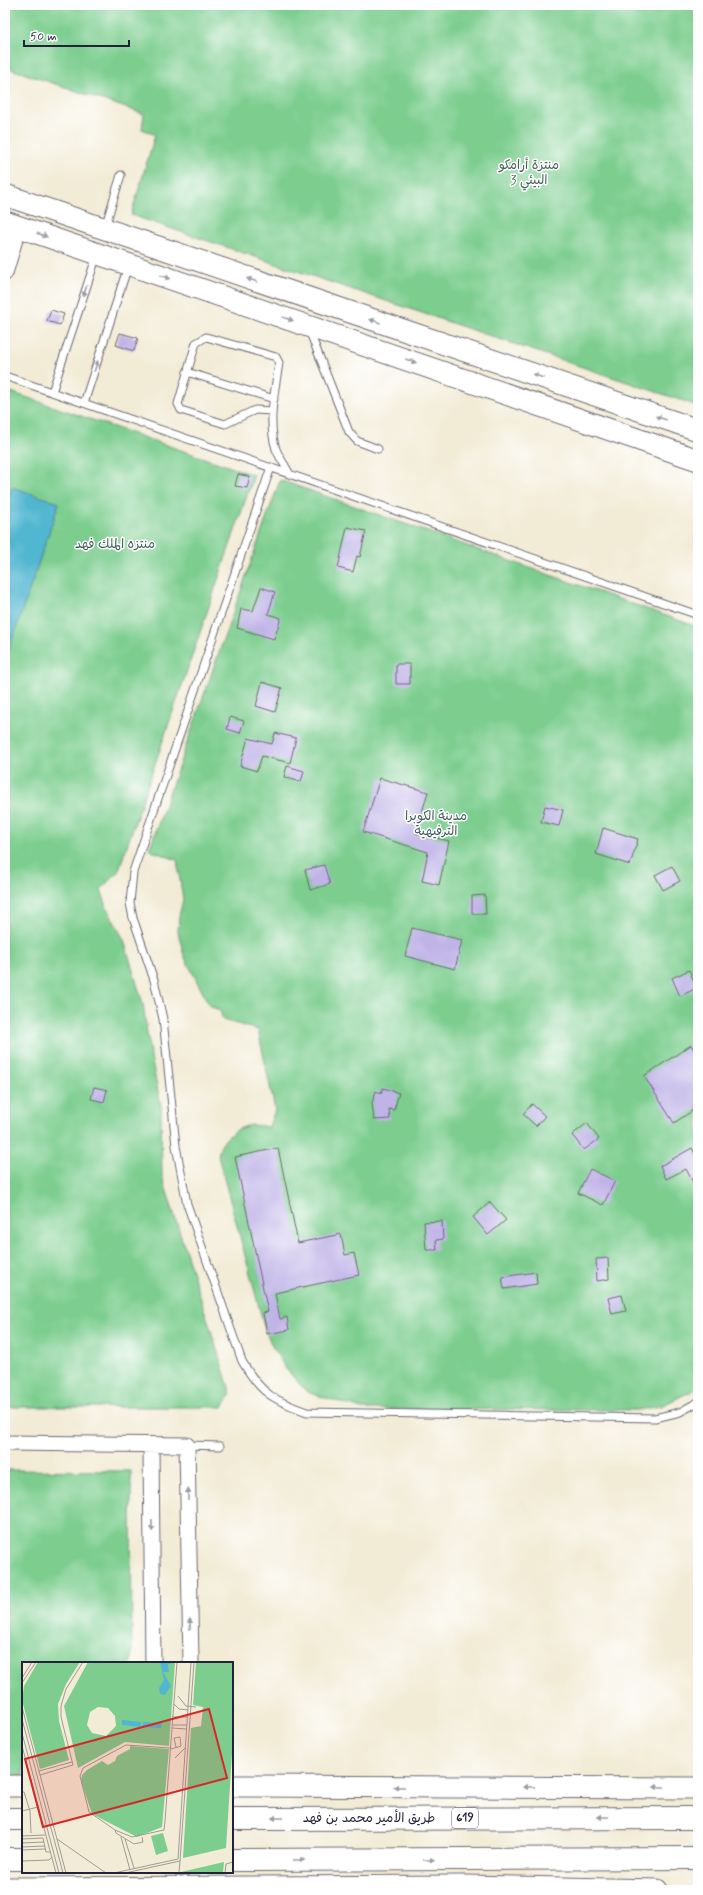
<svg xmlns="http://www.w3.org/2000/svg" width="703" height="1895" font-family="Mynerve,'Playpen Sans Arabic',sans-serif">
  <style>
    .green { fill: #7ccd8e; stroke: #4f7864 }
    .water { fill: #51b6d0; stroke: #3a6c86 }
    .building { fill: #c0b4e7 }
    .lines { fill: none; stroke-linecap: round; stroke-linejoin: round }
    .lane-casing { stroke: #6b6871; stroke-width: 9 }
    .street-casing { stroke: #6b6871; stroke-width: 17 }
    .secondary-casing { stroke: #6b6871; stroke-width: 23 }
    .highway-casing { stroke: #6b6871; stroke-width: 24 }
    .lane { stroke: #fff; stroke-width: 7 }
    .street { stroke: #fff; stroke-width: 15 }
    .secondary { stroke: #fff; stroke-width: 21 }
    .highway { stroke: #fff; stroke-width: 22 }
    .oneway { fill: #9c9ca7 }
    .labels { text-anchor: middle; dominant-baseline: central; stroke-width: 3; stroke-linejoin: round; paint-order: stroke }
    .shield { fill: #fff; stroke: #646476; stroke-width: 1 }
    .shield-label { font-size: 12px; font-weight: bold; fill: #22223b }
    .park-label { font-size: 13px; fill: #425e58; stroke: #fff }
    .street-label { font-size: 13px; fill: #22223b; stroke: #fff }
    .inset-road { fill: none; stroke: #9f9b97; stroke-width: 1 }
    .view { fill: #d62828; fill-opacity: 0.15; stroke: #d62828; stroke-width: 2 }
    .inset-edge { fill: none; stroke: #22223b; stroke-width: 2 }
  </style>
  <rect width="100%" height="100%" fill="#fff"/>
  <filter id="ink" filterUnits="userSpaceOnUse"><feTurbulence type="fractalNoise" baseFrequency=".025" numOctaves="2"/><feDisplacementMap in="SourceGraphic" scale="8" xChannelSelector="R" yChannelSelector="G"/><feConvolveMatrix kernelMatrix="1 2 1 2 8 2 1 2 1" color-interpolation-filters="sRGB"/></filter>
  <filter id="wash" filterUnits="userSpaceOnUse"><feTurbulence type="fractalNoise" baseFrequency=".012" numOctaves="4" result="noise"/><feDisplacementMap in="SourceGraphic" scale="16" xChannelSelector="R" yChannelSelector="G"/><feGaussianBlur stdDeviation="0.9" result="paint"/><feColorMatrix in="noise" values="0 0 0 0 0 0 0 0 0 0 0 0 0 0 0 0 0 1.4 0 .05"/><feComposite in="paint" operator="in"/></filter>
  <g filter="url(#wash)">
    <rect width="100%" height="100%" fill="#f2ebd5"/>
    <path class="green" d="M5 5H698V406L131 215 155 135 142 129 144 114 5 67Z
      M5 390 254 475 118 872 101 889 107 908 124 940 143 1004 149 1047 161 1106 162 1176 231 1394 223 1407H5Z
      M280 480 698 627V1388L661 1406 637 1410 362 1409 307 1392 286 1369 272 1346 265 1329 218 1156C220 1141 232 1130 247 1126 253 1124 262 1126 269 1127L275 1110 258 1030 223 1020 220 1011 209 1005 184 956 178 932 179 916 183 900 177 860 149 850Z
      M5 1470 131 1471 132 1663H23V1777H5Z"/>
    <path class="water" d="M12 487 59 503 5 661V508Z"/>
    <g id="blocks">
      <path class="building" d="M51 310 64 314 60 325 47 321Z
        M120 333 138 338 134 351 116 345Z
        M238 474 250 477 247 488 235 486Z
        M347 527 366 531 360 557 357 556 353 572 338 568Z
        M261 587 275 592 268 614 281 618 274 639 237 628 241 609 253 611Z
        M396 664H410V684H396Z
        M262 682 282 688 275 712 256 706Z
        M230 717 244 721 240 733 227 729Z
        M275 733 296 738 290 763 262 756 257 771 240 766 248 738 272 744Z
        M287 766 304 771 301 782 284 777Z
        M380 778 428 792 416 833 449 841 439 885 422 881 428 852 363 832Z
        M545 806 563 810 559 826 541 822Z
        M603 828 638 839 630 865 596 854Z
        M324 865 330 884 310 890 305 870Z
        M672 866 680 881 663 890 655 875Z
        M485 895 486 914H472V896Z
        M412 928 462 940 455 969 405 956Z
        M689 970 697 988 680 996 672 978Z
        M691 1045 698 1057V1107L674 1123 644 1076Z
        M94 1087 107 1090 104 1102 91 1099Z
        M383 1088 399 1093 394 1110 389 1109 390 1119 374 1120 372 1103 376 1091 381 1093Z
        M532 1104 545 1116 536 1126 523 1114Z
        M587 1123 599 1139 584 1150 572 1135Z
        M278 1148 298 1243 341 1234 345 1255 354 1253 359 1275 275 1293 280 1319 287 1317 289 1330 267 1334 263 1313 268 1312 235 1157Z
        M692 1148 698 1159V1192L686 1169 666 1179 660 1166Z
        M590 1169 615 1181 603 1205 578 1193Z
        M490 1202 506 1220 488 1235 473 1217Z
        M442 1221 443 1239 436 1240 437 1250H426L424 1222Z
        M608 1258 609 1279 597 1281 596 1259Z
        M536 1272 537 1284 504 1289 502 1277Z
        M622 1295 626 1311 612 1314 608 1298Z"/>
    </g>
  </g>
  <g filter="url(#ink)">
    <use href="#blocks" fill-opacity="0" stroke="#6b6871" stroke-width="1"/>
    <g class="lines">
      <g class="lane-casing">
        <path id="lane" d="M105 227 121 175
          M309 330 349 432 357 441 378 449
          M187 372 274 399
          M5 376 698 615
          M52 392 97 255
          M84 403 128 266
          M272 411 255 410 225 424 181 410 178 404 196 343 206 337 276 357 279 363C275 391 267 421 276 449 279 457 285 465 289 473
          M271 467 133 872 130 903 133 918 154 980 163 1019 176 1146 187 1204 242 1361C260 1393 273 1400 307 1412L655 1418 680 1412 698 1402
          M187 1445 220 1446"/>
      </g>
      <g class="street-casing">
        <path id="street" d="M5 273 19 226
          M5 1443 187 1445 191 1663
          M151 1445 153 1663"/>
      </g>
      <g class="secondary-casing">
        <path id="secondary" d="M5 195 698 430
          M5 222 698 460
          M5 1786H23
          M232 1786 698 1788
          M5 1888 466 1886 657 1890"/>
      </g>
      <g class="highway-casing">
        <path id="highway" d="M5 1819H23
          M232 1819 698 1818
          M5 1859H23
          M232 1860 698 1858"/>
      </g>
      <use href="#lane" class="lane"/>
      <use href="#street" class="street"/>
      <use href="#secondary" class="secondary"/>
      <use href="#highway" class="highway"/>
    </g>
    <defs><path id="oneway-solid" d="M-6-.8H1V-3.2L6.5 0L1 3.2V.8H-6Z"/></defs>
    <g class="oneway">
      <use href="#oneway-solid" transform="translate(42 235) rotate(20)"/>
      <use href="#oneway-solid" transform="translate(165 277) rotate(18)"/>
      <use href="#oneway-solid" transform="translate(252 280) rotate(-161)"/>
      <use href="#oneway-solid" transform="translate(85 291) rotate(108)"/>
      <use href="#oneway-solid" transform="translate(288 319) rotate(19)"/>
      <use href="#oneway-solid" transform="translate(375 321) rotate(-161)"/>
      <use href="#oneway-solid" transform="translate(411 361) rotate(19)"/>
      <use href="#oneway-solid" transform="translate(96 366) rotate(-72)"/>
      <use href="#oneway-solid" transform="translate(538 376) rotate(-161)"/>
      <use href="#oneway-solid" transform="translate(661 418) rotate(-161)"/>
      <use href="#oneway-solid" transform="translate(188 1494) rotate(-91)"/>
      <use href="#oneway-solid" transform="translate(152 1526) rotate(89)"/>
      <use href="#oneway-solid" transform="translate(190 1624) rotate(-91)"/>
      <use href="#oneway-solid" transform="translate(399 1787) rotate(-180)"/>
      <use href="#oneway-solid" transform="translate(529 1787) rotate(-180)"/>
      <use href="#oneway-solid" transform="translate(659 1787) rotate(-180)"/>
      <use href="#oneway-solid" transform="translate(603 1817) rotate(180)"/>
      <use href="#oneway-solid" transform="translate(277 1818) rotate(180)"/>
      <use href="#oneway-solid" transform="translate(299 1860)"/>
      <use href="#oneway-solid" transform="translate(429 1860)"/>
    </g>
  </g>
  <g class="labels">
    <rect class="shield" x="452" y="1808" width="26" height="20" rx="3"/>
    <g class="shield-label">
      <text x="465" y="1818">619</text>
    </g>
    <g class="park-label">
      <text x="529" y="165">منتزة أرامكو<tspan x="529" dy="15">البيئي 3</tspan></text>
      <text x="115" y="544">منتزه الملك فهد</text>
      <text x="436" y="816">مدينة الكوبرا<tspan x="436" dy="15">الترفيهية</tspan></text>
    </g>
    <g class="street-label">
      <text x="369" y="1818">طريق الأمير محمد بن فهد</text>
    </g>
  </g>
  <g transform="translate(22 1662)">
    <rect width="211" height="211" fill="#f2ebd5"/>
    <path d="M16 0H58L44 22 36 42 37 59 47 98 18 107 0 38 2 24ZM66 0H153L147 84 103 80 56 106 42 44ZM76 45 86 46 93 54 94 64 84 74 70 71 65 63 68 50ZM174 0H211V76L204 186 161 196 169 66 179 64 181 45 171 43ZM108 84 147 87 140 165 115 175 70 152 59 119 60 113 65 108 80 99 86 103 93 99 95 94 108 87ZM141 171 146 189 134 193 129 174ZM202 200 201 211H159V210Z" fill="#7ccd8e" fill-rule="evenodd"/>
    <path d="M138 0 151 1 146 2 147 10H141L149 24 143 33 138 32 137 26 142 18ZM100 58 119 60V65L100 63ZM121 60 140 61 139 66 120 65Z" fill="#51b6d0"/>
    <path class="inset-road" d="M0 16 10 0M0 21 14 0M156 34 164 44 174 45M152 42 157 47 166 48M0 45 44 211M150 55H165M0 57 41 211M150 63H165M150 66 164 67M0 71 37 211M0 84 34 211M148 86 104 83 61 106 58 114 67 150 93 168 110 175 142 168 143 159 155 0M149 87 159 84 158 75 152 76 154 85M153 96 163 86M17 109 50 100M18 113 51 103 39 55V44L44 27 61 0M0 130H2L8 149 9 171M0 149 16 145M93 168 94 171 112 182 121 180 120 175M0 174 23 173M99 175 108 208M0 177 21 176 24 190H28M35 177 84 211M103 177 112 206M0 181 22 180M0 185 23 184M0 188 23 187M0 199 27 198 30 195M92 211 156 197 169 0M103 211 158 199 172 0M157 211 158 199M203 211 204 202 211 200"/>
    <path class="view" d="M187 47 205 116 21 165 3 97Z"/>
    <rect width="211" height="211" class="inset-edge"/>
  </g>
  <rect width="703" height="1895" fill="none" stroke="#fff" stroke-width="20"/>
  <path d="M24 40v6h105v-6" fill="none" stroke="#22223b" stroke-width="2"/>
  <text x="30" y="40" font-size="12" fill="#22223b" stroke="#ffffff" stroke-width="3" paint-order="stroke">50 m</text>
</svg>
